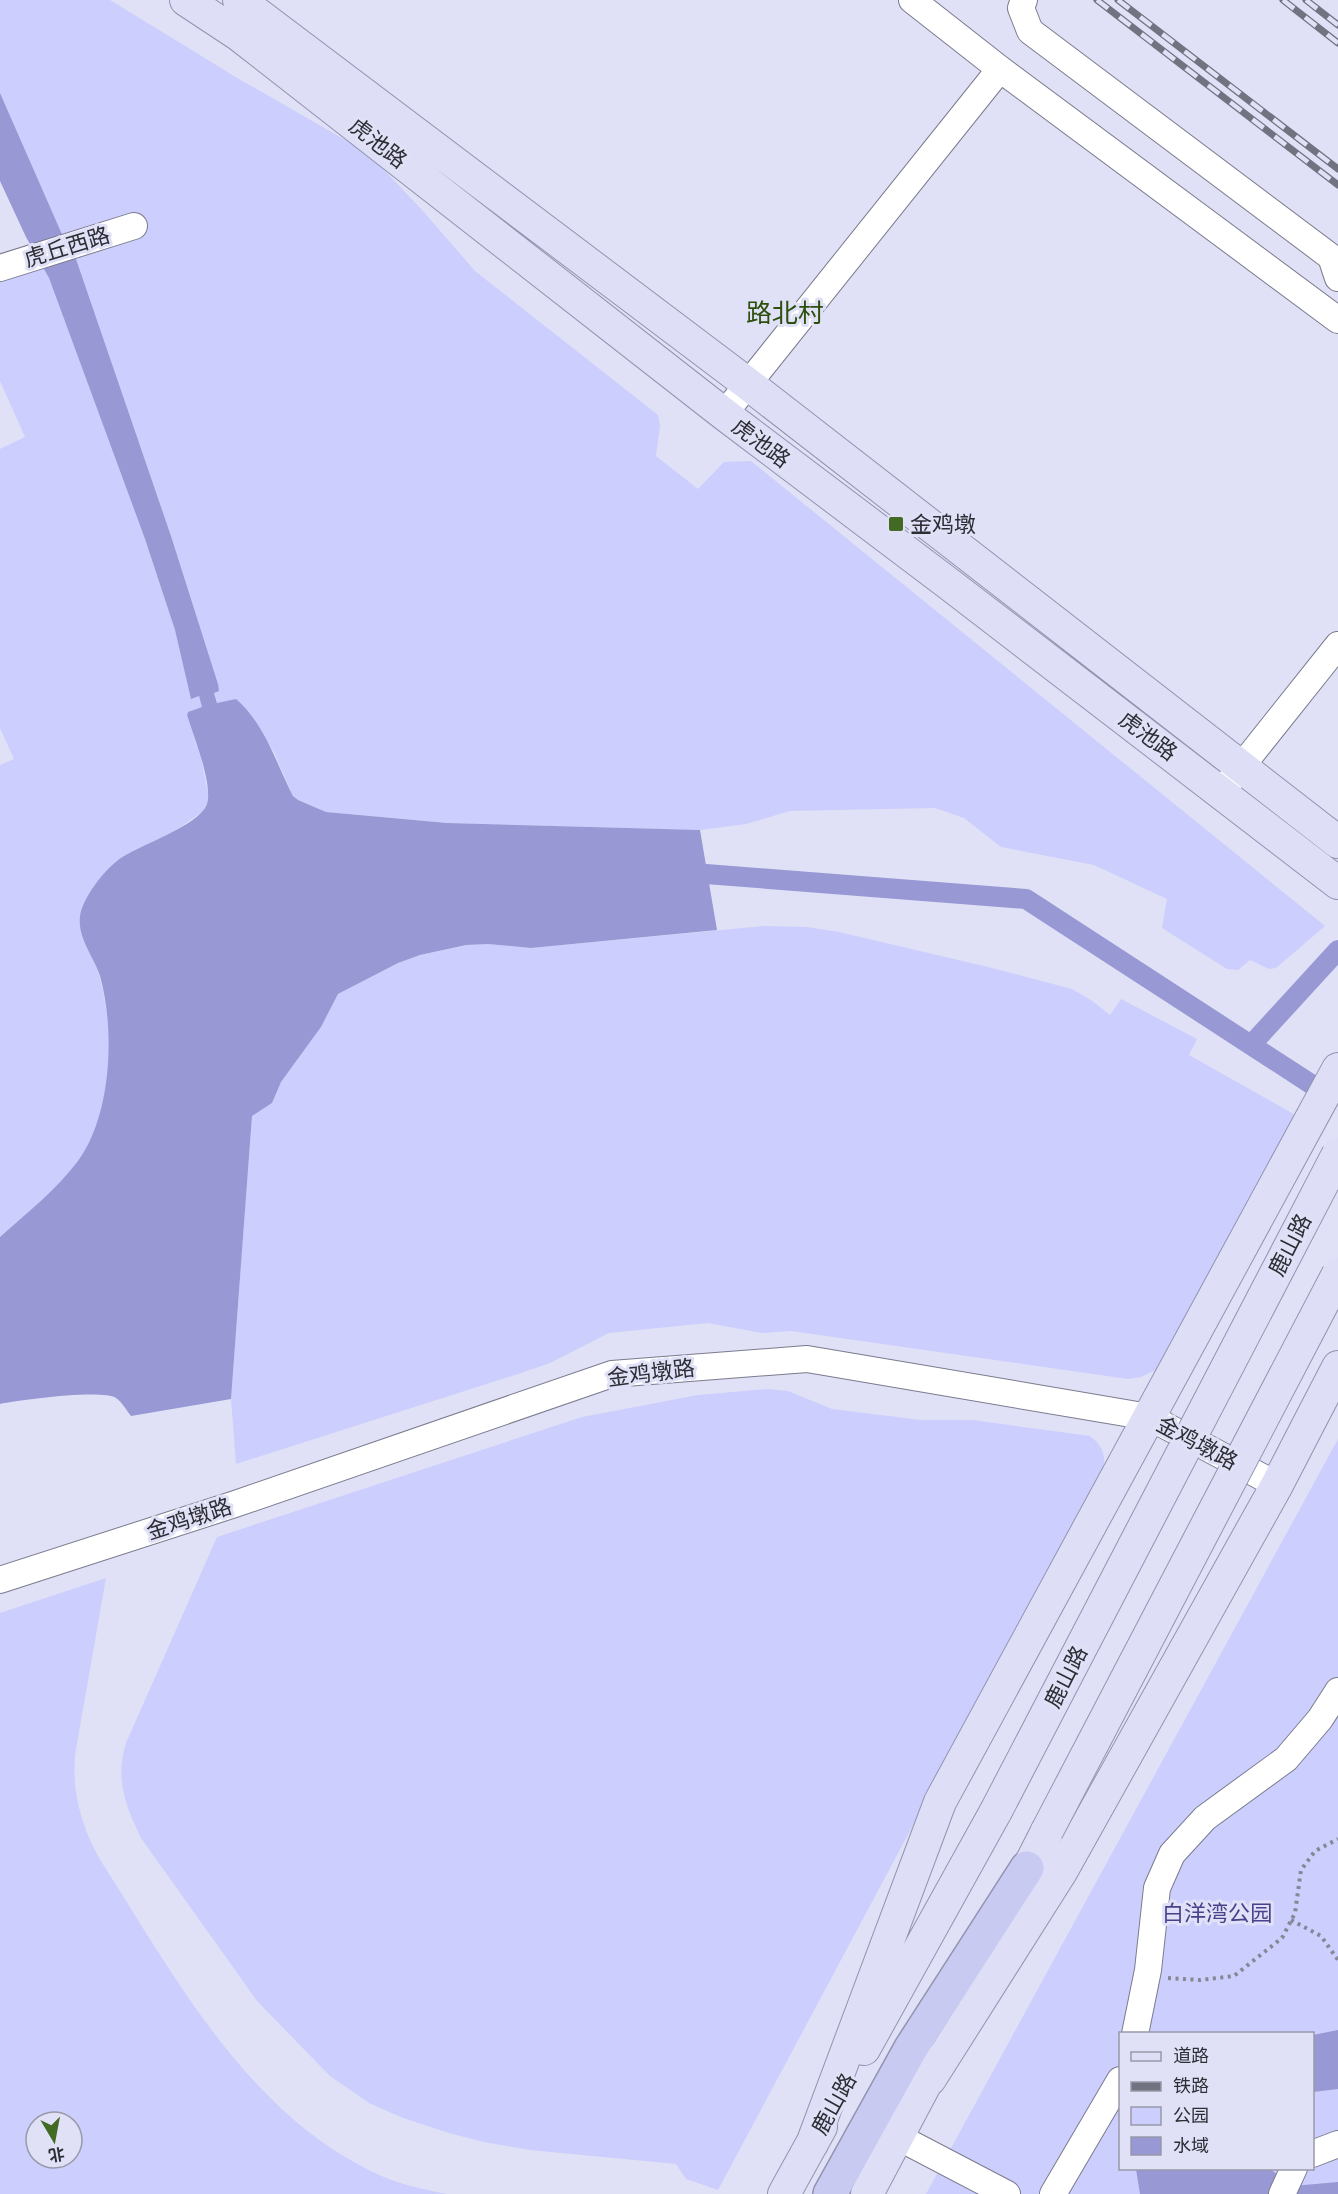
<svg xmlns="http://www.w3.org/2000/svg" width="1338" height="2194" font-family="Cabin,'Noto Sans SC',sans-serif">
  <style>
    .green { fill: #cccefd; fill-rule: evenodd }
    .water { fill: #9798d4 }
    .lines { fill: none; stroke-linecap: round; stroke-linejoin: round }
    .canal { stroke: #9798d4; stroke-width: 20 }
    .minor-casing { stroke: #7a7b8e; stroke-width: 28 }
    .major-casing { stroke: #9293b0; stroke-width: 34 }
    .highway-casing { stroke: #9293b0; stroke-width: 36 }
    .path { stroke: #868795; stroke-width: 4; stroke-dasharray: 3 4.5; stroke-linecap: butt }
    .minor { stroke: #fff; stroke-width: 26 }
    .major { stroke: #dedff7; stroke-width: 32 }
    .highway { stroke: #c8caf2; stroke-width: 33 }
    .rail-casing { stroke: #727380; stroke-width: 7 }
    .rail { stroke: #e0e1f6; stroke-width: 4.5; stroke-dasharray: 14; stroke-linecap: butt }
    .major-bridge-casing { stroke: #9293b0; stroke-width: 34; stroke-linecap: butt }
    .major-bridge { stroke: #dedff7; stroke-width: 32 }
    .poi-dot { fill: #436a24; stroke: #e0e1f6; stroke-width: 2 }
    .labels { text-anchor: middle; dominant-baseline: central; stroke-width: 6; stroke-linejoin: round; paint-order: stroke }
    .street-label { font-size: 22px; fill: #2d2d35; stroke: #e0e1f6 }
    .poi-label { font-size: 22px; fill: #2d2d35; stroke: #e0e1f6; text-anchor: start }
    .park-label { font-size: 22px; fill: #48428c; stroke: #e0e1f6 }
    .quarter-label { font-size: 26px; fill: #2d4f0d; stroke: #e0e1f6 }
  </style>
  <rect width="100%" height="100%" fill="#e0e1f6"/>
  <path class="green" d="M0 0H110L239 79 368 153 422 210 475 271 658 415 660 426 656 456 698 489 724 462 751 461 1325 926 1276 968 1269 969 1250 960 1238 970 1227 969 1162 928 1167 899 1094 865 1001 847 964 818 935 808 790 811 746 824 700 830 447 823 326 812 298 800 293 796 273 750 236 699 218 704 214 693 218 684 171 536 76 259 61 232 0 93Z
    M39 259 49 278 145 539 175 630 191 698 199 696 203 707 188 712 187 715 201 758 209 798 208 802 202 812 176 830 94 960C116 1020 116 1106 79 1160 58 1190 27 1213 0 1237V765L14 759 0 728V449L25 437 0 381V274Z
    M765 926 807 927 839 932 988 967 1072 989 1091 1000 1110 1015 1121 999 1197 1039 1189 1055 1299 1117 1166 1365 1141 1377 1128 1379 791 1331 762 1333 708 1323 609 1333 550 1363 515 1375 236 1464 231 1399 252 1116 272 1103 281 1082 321 1027 338 994 398 963 420 955 466 945 488 944 531 948Z
    M767 1389 788 1391 832 1409 921 1420H973L1090 1436C1102 1445 1105 1453 1104 1468L718 2190 686 2179 676 2164 530 2150 484 2142 449 2133 403 2118 369 2103 330 2076 257 2001 141 1838C125 1805 115 1779 126 1743L217 1537 582 1417 698 1395Z
    M1338 1439V2194H926ZM1120 2034H1312V2168H1120Z
    M106 1578 75 1755C72 1792 81 1825 99 1858 174 1975 246 2113 377 2174 400 2185 423 2189 447 2194H0V1613ZM36 2122H72V2158H36Z"/>
  <path class="water" d="M0 93 61 232 76 259 171 536 218 684 219 691 214 693 217 703 236 699C265 724 276 763 293 796L298 800 326 812 447 823 700 830 717 930 531 948 488 944 466 945 420 955 398 963 338 994 321 1027 281 1082 272 1103 252 1116 231 1399 131 1416C127 1411 122 1402 116 1398 102 1389 19 1400 0 1404V1237C27 1213 56 1190 78 1161 112 1114 115 1030 100 976 93 954 73 933 82 908 88 892 103 872 117 861 136 845 207 825 208 799 210 777 194 737 187 715L188 712 202 707 199 696 191 699 175 630 145 539 49 278 26 237 0 181Z
    M1338 2030V2089L1313 2092V2035Z
    M1136 2169H1270L1293 2186 1338 2182V2194H1140Z"/>
  <g class="lines">
    <path class="canal" d="M683 876 706 874 1026 899 1314 1086
      M1251 1045 1338 950"/>
    <g class="minor-casing">
      <path id="minor" d="M912 0 1000 69 1338 320
        M1024 0 1021 8 1030 31 1331 257 1338 278
        M0 268 134 226
        M724 414 1000 69
        M1221 792 1338 645
        M0 1580 235 1504 612 1374 807 1359 1149 1417 1277 1485
        M1135 2034 1148 1970 1157 1888 1172 1854 1205 1818 1286 1759 1320 1719 1338 1691
        M898 2137 1007 2194
        M1312 2154 1338 2144
        M1053 2194 1120 2080
        M1282 2194 1294 2168"/>
    </g>
    <g class="major-casing">
      <path id="major" d="M186 0 239 35 724 414 949 584 1338 883
        M239 0 748 384 1338 842
        M1016 1892 1047 1831
        M864 2049 996 1811
        M930 2079 1061 1872 1277 1485 1338 1367
        M812 2144 940 1802 1338 1069
        M784 2194 821 2127
        M867 2194 938 2060"/>
    </g>
    <g class="highway-casing">
      <path id="highway" d="M830 2194 911 2048 1027 1868"/>
    </g>
    <path class="path" d="M1291 1920 1321 1936 1338 1960
      M1168 1978 1200 1980 1234 1976 1282 1938 1295 1913 1301 1870 1315 1851 1338 1839"/>
    <use href="#minor" class="minor"/>
    <use href="#major" class="major"/>
    <use href="#highway" class="highway"/>
    <g class="rail-casing">
      <path id="rail" d="M1097 0 1338 185
        M1118 0 1338 169
        M1283 0 1338 43
        M1306 0 1338 25"/>
    </g>
    <use href="#rail" class="rail"/>
    <g class="major-bridge-casing">
      <path id="major-bridge" d="M996 1811 1338 1154
        M1047 1831 1338 1274"/>
    </g>
    <use href="#major-bridge" class="major-bridge"/>
  </g>
  <rect class="poi-dot" x="888" y="516" width="16" height="16" rx="3"/>
  <g class="labels">
    <g class="street-label">
      <text transform="translate(378 143) rotate(38)">虎池路</text>
      <text transform="translate(67 247) rotate(-17)">虎丘西路</text>
      <text transform="translate(761 443) rotate(37)">虎池路</text>
      <text transform="translate(1148 736) rotate(37)">虎池路</text>
      <text transform="translate(1290 1245) rotate(-63)">鹿山路</text>
      <text transform="translate(651 1373) rotate(-7)">金鸡墩路</text>
      <text transform="translate(1197 1443) rotate(28)">金鸡墩路</text>
      <text transform="translate(189 1519) rotate(-18)">金鸡墩路</text>
      <text transform="translate(1066 1677) rotate(-63)">鹿山路</text>
      <text transform="translate(834 2104) rotate(-61)">鹿山路</text>
    </g>
    <g class="poi-label">
      <text x="910" y="524">金鸡墩</text>
    </g>
    <g class="park-label">
      <text x="1217" y="1913">白洋湾公园</text>
    </g>
    <g class="quarter-label">
      <text x="785" y="313">路北村</text>
    </g>
  </g>
  <rect x="1119" y="2032" width="195" height="138" fill="#e0e1f6" stroke="#9899a9" stroke-width="1.5"/>
  <rect x="1131" y="2052" width="30" height="9" fill="#dedff7" stroke="#9899a9" stroke-width="1.5"/>
  <text x="1173" y="2062" font-size="18" fill="#2d2d35">道路</text>
  <rect x="1131" y="2082" width="30" height="9" fill="#727380" stroke="#9899a9" stroke-width="1.5"/>
  <text x="1173" y="2092" font-size="18" fill="#2d2d35">铁路</text>
  <rect x="1131" y="2107" width="30" height="18" fill="#cccefd" stroke="#9899a9" stroke-width="1.5"/>
  <text x="1173" y="2122" font-size="18" fill="#2d2d35">公园</text>
  <rect x="1131" y="2137" width="30" height="18" fill="#9798d4" stroke="#9899a9" stroke-width="1.5"/>
  <text x="1173" y="2152" font-size="18" fill="#2d2d35">水域</text>
  <g transform="translate(54 2140) rotate(170)"><circle r="28" fill="#e0e1f6" stroke="#9899a9" stroke-width="1.5"/>
  <path d="M0-4.5L10 22L0 15L-10 22Z" fill="#436a24"/>
  <text y="-9" font-size="16" font-weight="bold" text-anchor="middle" fill="#2d2d35">北</text>
  </g>
</svg>
